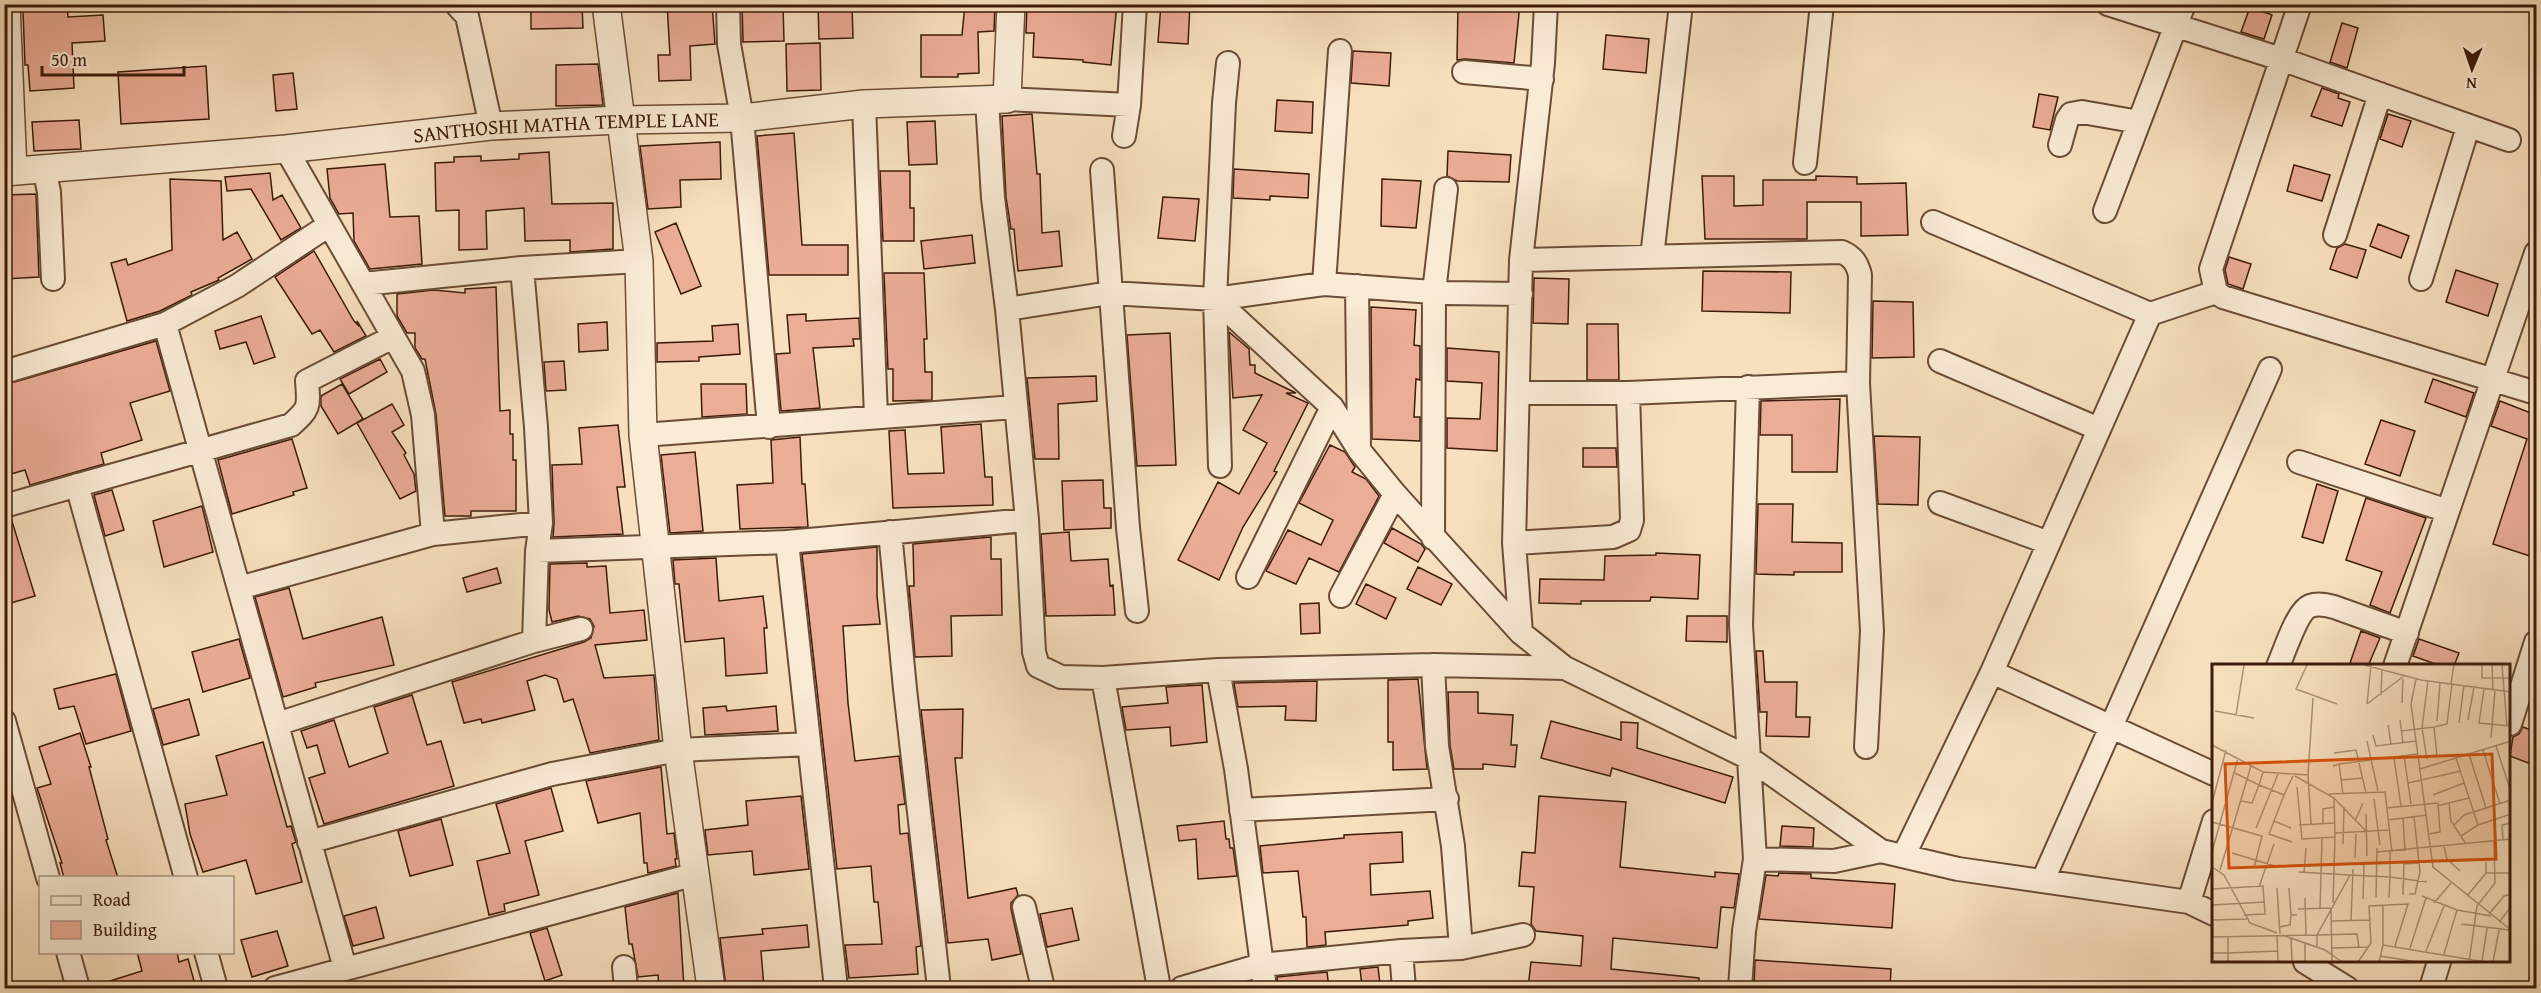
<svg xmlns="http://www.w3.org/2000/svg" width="2541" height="993" font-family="'Gentium Book Plus',serif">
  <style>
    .building { fill: #ecad97; stroke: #3c1b08; stroke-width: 1.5 }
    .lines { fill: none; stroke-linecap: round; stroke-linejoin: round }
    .minor-casing { stroke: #6b4c36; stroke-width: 26 }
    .tertiary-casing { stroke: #6b4c36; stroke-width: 30 }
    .minor { stroke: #faebd5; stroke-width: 22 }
    .tertiary { stroke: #faebd5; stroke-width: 27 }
    .labels { text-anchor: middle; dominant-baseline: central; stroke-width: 4.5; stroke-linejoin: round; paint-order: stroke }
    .street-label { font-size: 21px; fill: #3c1b08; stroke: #faebd5 }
    .inset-road { fill: none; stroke: #ad9175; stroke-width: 1.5 }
    .view { fill: #d7530c; fill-opacity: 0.15; stroke: #d7530c; stroke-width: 3 }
    .inset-edge { fill: none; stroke: #3c1b08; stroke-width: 3 }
  </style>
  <rect width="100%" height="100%" fill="#f8e0be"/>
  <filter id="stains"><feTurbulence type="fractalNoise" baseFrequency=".00333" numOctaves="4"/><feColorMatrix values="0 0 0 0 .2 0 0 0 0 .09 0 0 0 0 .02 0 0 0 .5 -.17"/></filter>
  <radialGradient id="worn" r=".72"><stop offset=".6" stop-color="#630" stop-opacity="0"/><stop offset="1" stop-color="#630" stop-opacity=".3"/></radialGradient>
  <path class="building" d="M531 4H582L583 28 531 29Z
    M667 4H712L715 44 690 46 691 80 659 81 658 55H670Z
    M742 4H783L784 41 743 42Z
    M818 4H852L853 38 819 39Z
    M965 4H995L994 31 978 32 979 73 958 74V77H921V35H962Z
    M1027 4 1087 7V4H1117L1111 65 1083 62V60L1033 57 1034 33H1026Z
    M1161 4H1190L1188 44 1158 42Z
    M1458 4H1520L1514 63 1465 59 1457 60Z
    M67 6 68 17 103 15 105 41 72 43 74 88 30 91 28 65H25L23 10Z
    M2250 7 2272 15 2264 39 2241 32Z
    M2342 23 2358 28 2347 68 2330 62Z
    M1606 35 1649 39 1646 73 1603 69Z
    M820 43 821 90 787 91 786 44Z
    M1353 51 1391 53 1389 86 1351 83Z
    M598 64 603 105 556 106V65Z
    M206 66 209 119 121 124 118 72Z
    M293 73 297 109 276 111 273 75Z
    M2322 88 2339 94 2338 98 2350 102 2342 126 2311 116Z
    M2039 94 2058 97 2050 130 2033 127Z
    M1277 100 1313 102 1312 133 1275 131Z
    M1032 114 1037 174H1040L1042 233 1059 231 1062 266 1018 271 1014 229H1011L1006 197 1002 116Z
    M2388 114 2411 121 2402 147 2380 139Z
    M79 120 81 149 34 151 32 122Z
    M935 121 937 164 909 165 907 122Z
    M794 133 802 245H848V275H769L757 136Z
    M720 142 721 179 680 180 681 207 648 209 640 146Z
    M1448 151 1511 155 1509 182 1457 181 1447 176Z
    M549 152 552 204 613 203V249L570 252V240L525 241 524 208 486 211 487 249 459 250V210L436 211 435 163 454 162V157L481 156V161L519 159V154Z
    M385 164 390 217 419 216 422 264 370 269 354 241 353 213 339 214 330 198 327 169Z
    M2294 165 2330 175 2322 201 2287 191Z
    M1234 169 1309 174 1308 198 1270 196V200L1233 198Z
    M880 171H910V208H914V241H883Z
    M270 173 273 200 282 195 301 228 281 240 251 189 227 191 225 177Z
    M1702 176H1734V206L1763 205V180H1816V176L1857 177V184L1906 183 1908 235 1861 236V202H1807V239H1705Z
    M170 179 221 181 223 240 237 232 252 259 218 278 219 280 191 292 192 295 160 311 127 321 111 263 126 259 128 265 172 250Z
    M1382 179 1421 181 1416 228 1381 226Z
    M36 194 39 277 4 279V195Z
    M1163 197 1199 199 1195 241 1158 238Z
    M676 223 701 286 681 294 655 232Z
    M2378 224 2409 236 2401 258 2370 246Z
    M972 235 975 263 924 269 921 241Z
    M2345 244 2366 250 2357 278 2330 269 2337 248Z
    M314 251 354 321 358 325 357 321 366 336 334 352 320 330 312 334 275 277Z
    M2229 257 2251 264 2243 289 2228 284 2225 270Z
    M2456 270 2498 284 2488 316 2446 302Z
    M1703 271 1791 272 1790 313 1702 311Z
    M884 273H924L927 339H924L925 372H932V400L893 401V369H888Z
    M1534 278 1569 279 1568 324 1533 323Z
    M496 287 500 411 510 410V434H513V460H516V511H471V516H445L436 414 425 359H422L415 348V333H407L397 316V294L434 290 465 293V289Z
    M1873 301 1913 302 1914 357 1872 358Z
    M1371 307 1416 310 1414 345 1420 346V380L1416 379 1414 417H1420V441L1372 439Z
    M806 314V321L859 318 860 339H853L854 346 813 348 820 408 781 411 776 354 790 353 787 315Z
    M261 316 275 357 254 364 246 342 220 349 215 331Z
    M607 322 608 350 579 352 578 324Z
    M738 324 740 354 699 357V361L657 362V343L713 341 712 326Z
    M1587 324H1618L1619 380H1587Z
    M1229 332 1249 349 1250 365H1255V373L1296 393H1286L1308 403 1274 471 1277 472 1243 527 1219 580 1178 560 1218 482 1239 494 1267 443 1243 430 1262 395 1233 398Z
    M1170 333 1176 465 1137 466 1127 335Z
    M156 341 170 391 130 403 142 440 101 453 104 464 30 485 25 470 4 476V385Z
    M1447 348 1499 352 1497 451 1447 448V418L1480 419 1482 383 1447 381Z
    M380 359 387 372 349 394 340 379Z
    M564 361 566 390 546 391 544 362Z
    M1096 376 1097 401 1058 404 1059 459H1035L1027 378Z
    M2433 379 2474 393 2466 417 2425 402Z
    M342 384 363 419 338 434 321 406V396Z
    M701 384H746L747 414 702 417Z
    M1840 399 1837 472H1792V435H1760L1761 401Z
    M2500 401 2536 415V558L2493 544 2527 439 2491 426Z
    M392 404 404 425 392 432 406 453 404 455 414 474 416 491 400 499 357 423Z
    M2381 420 2415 431 2400 476 2365 464Z
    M981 424 985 477H992L993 505 893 508 889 431 905 430 908 474 944 473 941 427Z
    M618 425 625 487H617L623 534 553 537 554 523 552 465 582 464 579 428Z
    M1874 436 1920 437 1918 505 1878 504Z
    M800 437 802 484H805L808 527 740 529 737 485 773 483 771 440Z
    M292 439 307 488 293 492 294 495 232 514 218 460Z
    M1330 445 1345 452 1355 467 1352 472 1366 479 1379 496 1339 572 1309 558 1296 584 1266 571 1288 530 1321 545 1333 520 1299 503Z
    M1583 448H1616L1617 467H1583Z
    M695 452 703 531 670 533 661 455Z
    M1103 480 1104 508H1111V528L1064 530 1062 481Z
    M2317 484 2338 491 2323 543 2302 537Z
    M112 490 124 530 105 536 94 495Z
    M2366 498 2426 518 2390 613 2370 605 2382 572 2346 560Z
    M1758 504H1793L1792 542 1842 543V572H1794V575L1756 574Z
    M202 506 213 552 164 567 153 521Z
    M11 518 35 596 4 605V519Z
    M1392 528 1421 544 1425 549 1418 562 1384 543Z
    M1069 532 1071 561 1108 559 1110 586 1113 585 1115 615 1046 616 1041 534Z
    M991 537V559H1001L1002 615 951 616 952 656 915 657 909 586H914L913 544Z
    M877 547V596L880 624 843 626 848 703 855 761 899 756 905 804 898 805 900 834 908 833 921 946 916 947 918 974 849 978 845 945 882 944 878 902H874L871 866 837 869 802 554Z
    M1656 553 1700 555 1698 599 1651 597 1650 601H1581V604L1539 603 1540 579 1604 580 1605 556 1656 555Z
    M716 558 719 601 763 596 767 628H764L767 673 726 676 724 638 685 642 679 584H675L673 560Z
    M587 563V567L606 566 610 613 644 610 647 640 595 645 604 678 654 675 659 740 590 753 573 699 564 702 557 679 545 675 527 681 535 710 482 723 481 719 464 723 452 682 584 642 591 638 594 626 590 619 578 616 552 622 549 610 550 564Z
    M1418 567 1452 584 1441 605 1407 589Z
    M497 568 501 583 467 592 463 578Z
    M1366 584 1396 598 1386 619 1356 604Z
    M289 588 303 639 382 617 394 665 315 683 316 687 283 697 255 597Z
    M1319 603 1320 633 1301 634 1300 604Z
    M1687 616H1727V642L1686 641Z
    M2361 631 2380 638 2368 666H2349Z
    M239 639 250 678 203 692 192 652Z
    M2419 639 2459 653 2454 666H2441L2413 656Z
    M1756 651H1763L1765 682H1797L1796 717H1810L1809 737 1766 736 1767 712H1760Z
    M116 674 131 731 86 744 74 706 59 709 54 689Z
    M1418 679 1427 769 1393 770V742H1388V680Z
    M1317 681 1316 721 1285 720 1286 706 1238 707 1234 683Z
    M1202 685 1207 742 1171 746 1170 727 1126 730 1122 707 1168 703 1166 687Z
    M1448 692H1478V713L1513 715 1511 745H1517L1515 767 1483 764V769H1454L1450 745Z
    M412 695 427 745 441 741 454 786 324 824 309 778 325 773 317 745 307 748 301 731 334 720 349 767 388 753 374 707Z
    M189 699 199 735 163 745 153 709Z
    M726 706 727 711 776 706 778 731 705 735 703 708Z
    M963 709 962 758H955L968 898 1016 888 1018 895 1011 903V909L1021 954 992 960 988 939 948 943 921 710Z
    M1551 721 1621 740V722L1638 723 1637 748 1733 777 1725 803 1612 768 1610 776 1541 758Z
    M2523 727 2536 732V766L2510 756 2513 737 2519 734Z
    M80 733 91 767H89L108 839 106 840 118 878H64L60 863H62L37 788 51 784 39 747Z
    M263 742 287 827 291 826 296 842 292 844 302 882 256 894 246 860 203 872 190 834 185 804 227 795 216 756Z
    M661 767 667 834 674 833 677 859H675L676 866 648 873 647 863H644L640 813 598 823 586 781Z
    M551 788 563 831 525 841 539 895 504 904 505 911 489 915 477 861 510 853 496 804Z
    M801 796 809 869 754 875 752 851 708 855 705 830 748 825 746 801Z
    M1539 796 1626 802 1620 867 1715 877V872L1739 874 1734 908 1721 907 1717 948 1613 938 1611 969 1699 978V988H1528L1531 962 1581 966 1583 936 1536 931 1531 924 1534 887 1519 886 1522 852 1535 853Z
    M441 819 453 865 410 876 398 831Z
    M1224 821 1226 839H1229L1230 848H1233L1237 876 1198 879 1196 839 1179 841 1177 826Z
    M1782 826 1814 828 1813 847 1780 846Z
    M1402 832 1403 862 1370 864 1371 895 1430 891 1433 918 1408 921V925L1325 932 1326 945 1307 947 1306 917H1303L1298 871 1263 873 1260 846 1344 838V835Z
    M1779 873 1811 874V878L1895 884 1892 928 1759 919 1766 875 1778 876Z
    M678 893 684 988H659L658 975 638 977 632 944H629L625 907Z
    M376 907 384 938 353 946 344 916Z
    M1072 908 1079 940 1047 947 1040 914Z
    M807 925 809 947 761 951 764 988H726L720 938 763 934 762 929Z
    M547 928 562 975 545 981 530 933Z
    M277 931 288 966 252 977 241 940Z
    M137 952H177L179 962 188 959 196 988H98L97 985 142 971Z
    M1755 960 1891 969 1890 988H1754Z
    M1378 967 1380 984 1362 986 1360 969Z
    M1327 972 1329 988H1278L1277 977Z"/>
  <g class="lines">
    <g class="minor-casing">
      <path id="minor" d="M456 4 467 16 491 126
        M728 4 729 44 742 118 769 427
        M2108 4 2281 59 2509 140
        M2300 4 2211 269 2216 292 2223 297 2536 393
        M1464 72 1542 79
        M1007 99 1129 105
        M987 100 993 198 1007 309 1027 520 1034 652 1038 666 1061 677 1103 678 1218 670 1433 665 1565 668
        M864 104 876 417
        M1124 136 1129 105 1135 4
        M2060 145 2067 120 2071 114 2082 112 2139 122
        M286 149 413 371 423 415 433 534
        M1805 163 1822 4
        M44 168 49 192 53 279
        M1102 170 1128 528 1137 611
        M2105 211 2184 4
        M1933 222 2150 314 1992 672
        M2335 235 2380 94
        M1652 257 1681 4
        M1521 260 1543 63 1546 4
        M639 261 522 268 536 427 541 523 537 551 787 542 1027 520
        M2421 279 2468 127
        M363 284 522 268
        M1324 284 1340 51
        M1357 286 1359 449
        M1215 299 1332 407 1359 450 1395 494 1521 633 1565 668 1749 758 1881 851
        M1007 309 1110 293 1215 299 1324 284 1446 293 1521 294
        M2150 314 2216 292
        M165 324 345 968
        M1940 361 2099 429
        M4 372 165 324 237 286 329 225
        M1519 393H1628L1858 383
        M643 435 1015 407
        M2299 462 2448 511
        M1220 466 1215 299 1224 103 1228 63
        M77 485 186 878
        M1940 503 2049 543
        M4 506 291 425C310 408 309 407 307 381L393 337
        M890 532 905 689 939 988
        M1433 538 1434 292 1446 189
        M787 542 836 988
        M1514 543 1613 537 1629 530 1632 520 1628 393
        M1248 577 1332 407
        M239 588 433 534 541 523
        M1341 596 1395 494
        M1521 633 1514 543 1521 260 1842 252C1853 257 1857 263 1860 275L1858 383 1872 631 1866 747
        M534 641 537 551
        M1433 665 1437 746 1453 846 1461 948 1523 935
        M2278 666C2284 653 2297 611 2310 606 2318 603 2327 605 2334 607L2407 633
        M2395 666 2536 253
        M1218 670 1236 769 1265 988
        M1103 678 1159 988
        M4 721 48 878
        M277 724 534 641 581 629
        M2510 724 2536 642
        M1241 810 1447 799
        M309 842 552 774 678 750 809 744
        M1904 855 1992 672 2214 774
        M1755 859 1834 861 1881 851 1958 869 2189 902 2214 914
        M2043 880 2270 369
        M2189 902 2214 821
        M1024 907 1043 988
        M1401 951 1404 988
        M68 952 78 988
        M206 952 216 988
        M2305 962 2347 988
        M624 967 626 988
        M275 988 696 874
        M1182 988 1261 965 1401 951 1461 948
        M1740 988 1744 931 1755 859 1741 625 1748 387
        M2431 988 2439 962"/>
    </g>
    <g class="tertiary-casing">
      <g id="tertiary">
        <path d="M6 4 13 171"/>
        <path d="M606 4 639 261 643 435 678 750 711 988"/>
        <path id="s1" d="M4 172 286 149 491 126 619 120 742 118 864 104 1007 99 1011 4"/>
      </g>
    </g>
    <use href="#minor" class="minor"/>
    <use href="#tertiary" class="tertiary"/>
  </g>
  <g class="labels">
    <g class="street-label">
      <text stroke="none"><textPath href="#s1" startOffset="564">SANTHOSHI MATHA TEMPLE LANE</textPath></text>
    </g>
  </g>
  <g transform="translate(2212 664)">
    <rect width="298" height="298" fill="#f8e0be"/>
    <path class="inset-road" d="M95 1 84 25 125 40M152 1 209 16 299 28M270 1V14H299M280 1 281 26M290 1 295 62M204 15 199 40 221 203 299 266M239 20 242 1M272 25 267 59 299 62M169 31 170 5M190 39 191 15M155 40 192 12M155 40 159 1M3 47 42 54M24 51 32 1M188 56 191 79M256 56 262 23M225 57 228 19M247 59 252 21M176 61 179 80M222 63 235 60 240 20M189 67 222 63 225 92M161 71 164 82 204 77M279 74 283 27M155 77 166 127M0 81 51 108 96 111M284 82 299 128M271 86 288 140M122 89 144 86 154 129M257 90 274 144M192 92 199 140M182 94 189 142M244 94 266 161M215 95 210 64 216 17M127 100 205 90M121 102 127 100 131 130M208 105 299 77M51 108 47 121 72 131 81 112M23 109 47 121 40 139 29 137M83 112 122 134 155 168M129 116 151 114M196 119 249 107M85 123 90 175 123 173 122 134M117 130 173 128 180 188M72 131 57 170 80 178M221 131 252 119M162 135 168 181M0 139 14 86M237 140 239 157 254 180M225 142 257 134M174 144 226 139 228 168 216 170M154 150 155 192M191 154 193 187M176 156 215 151M62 157 79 164M143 157 151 139M0 158 50 172 42 204M111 159V145L123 143M99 160 96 111 101 34M87 161 123 159M242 161 252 151 299 136M44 164 66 110M123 169 177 166M249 172 266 161 299 150M291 176 290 161 299 159M131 180 132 143M232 183 235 195 248 207M0 188 26 94M165 188 299 175M20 189 66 203M143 194 144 170M0 203 12 211 38 259 65 269M8 206 39 102M87 208 138 211M92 209 94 184M274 209H299M47 223 62 180M65 224 68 270M77 224 79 251H85M0 225 51 222 53 250 32 251M197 230H203L208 208 202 153M191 231 192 200 208 199M210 232 245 246 279 252M255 232 274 209V198M164 233 165 184M93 234 94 271M177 234 178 213 215 218M151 235 152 200M121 239 123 173M222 239 239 219M0 241 53 238M171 241V281M86 245 120 244M108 245 110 174M119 246 120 298M277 250 292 232 299 230M0 252 1 273M0 256 35 255M120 257 158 256M139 257 141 205M287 258 299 243M249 260 297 266M67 263 78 261 79 251M65 271 66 298M73 272 113 286 130 298M0 273 105 271 138 211 178 213V188M79 274 80 298M93 278V298M105 282V271L145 270 147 284M120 284 157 283M198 284 214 234M214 287 232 242M0 289H16V273M232 290 245 246M168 292 205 298M270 297 275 264M16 298V289L66 287M146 298 159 279 157 242 196 240 183 282M167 298 171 281 273 298M257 298 265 242 283 219 282 177M281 298 287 266"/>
    <path class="view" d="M280 90 284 195 17 204 13 100Z"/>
    <rect width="298" height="298" class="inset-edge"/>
  </g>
  <rect width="2541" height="993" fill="none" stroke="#f8e0be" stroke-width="24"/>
  <rect x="6" y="6" width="2529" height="981" fill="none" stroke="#3c1b08" stroke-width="3"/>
  <rect x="12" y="12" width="2517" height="969" fill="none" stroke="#3c1b08" stroke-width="1.5"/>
  <rect x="39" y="876" width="195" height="78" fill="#faebd5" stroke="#ae9883" stroke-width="1.5"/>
  <rect x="51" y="896" width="30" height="9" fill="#faebd5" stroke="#ae9883" stroke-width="1.5"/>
  <text x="93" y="906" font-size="18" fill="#3c1b08">Road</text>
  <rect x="51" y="921" width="30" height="18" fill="#ecad97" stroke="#ae9883" stroke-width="1.5"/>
  <text x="93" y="936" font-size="18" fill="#3c1b08">Building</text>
  <g transform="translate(2472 69) rotate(182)" stroke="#faebd5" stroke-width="4.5" paint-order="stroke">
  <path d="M0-4.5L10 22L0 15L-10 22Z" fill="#3c1b08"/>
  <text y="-9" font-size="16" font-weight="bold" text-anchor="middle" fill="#3c1b08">N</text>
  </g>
  <path d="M42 66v9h142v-9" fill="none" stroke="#3c1b08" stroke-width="3"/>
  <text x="51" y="66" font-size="18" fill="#3c1b08" stroke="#faebd5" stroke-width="4.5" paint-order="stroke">50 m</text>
  <rect width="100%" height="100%" filter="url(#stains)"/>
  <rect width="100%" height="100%" fill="url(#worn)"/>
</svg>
